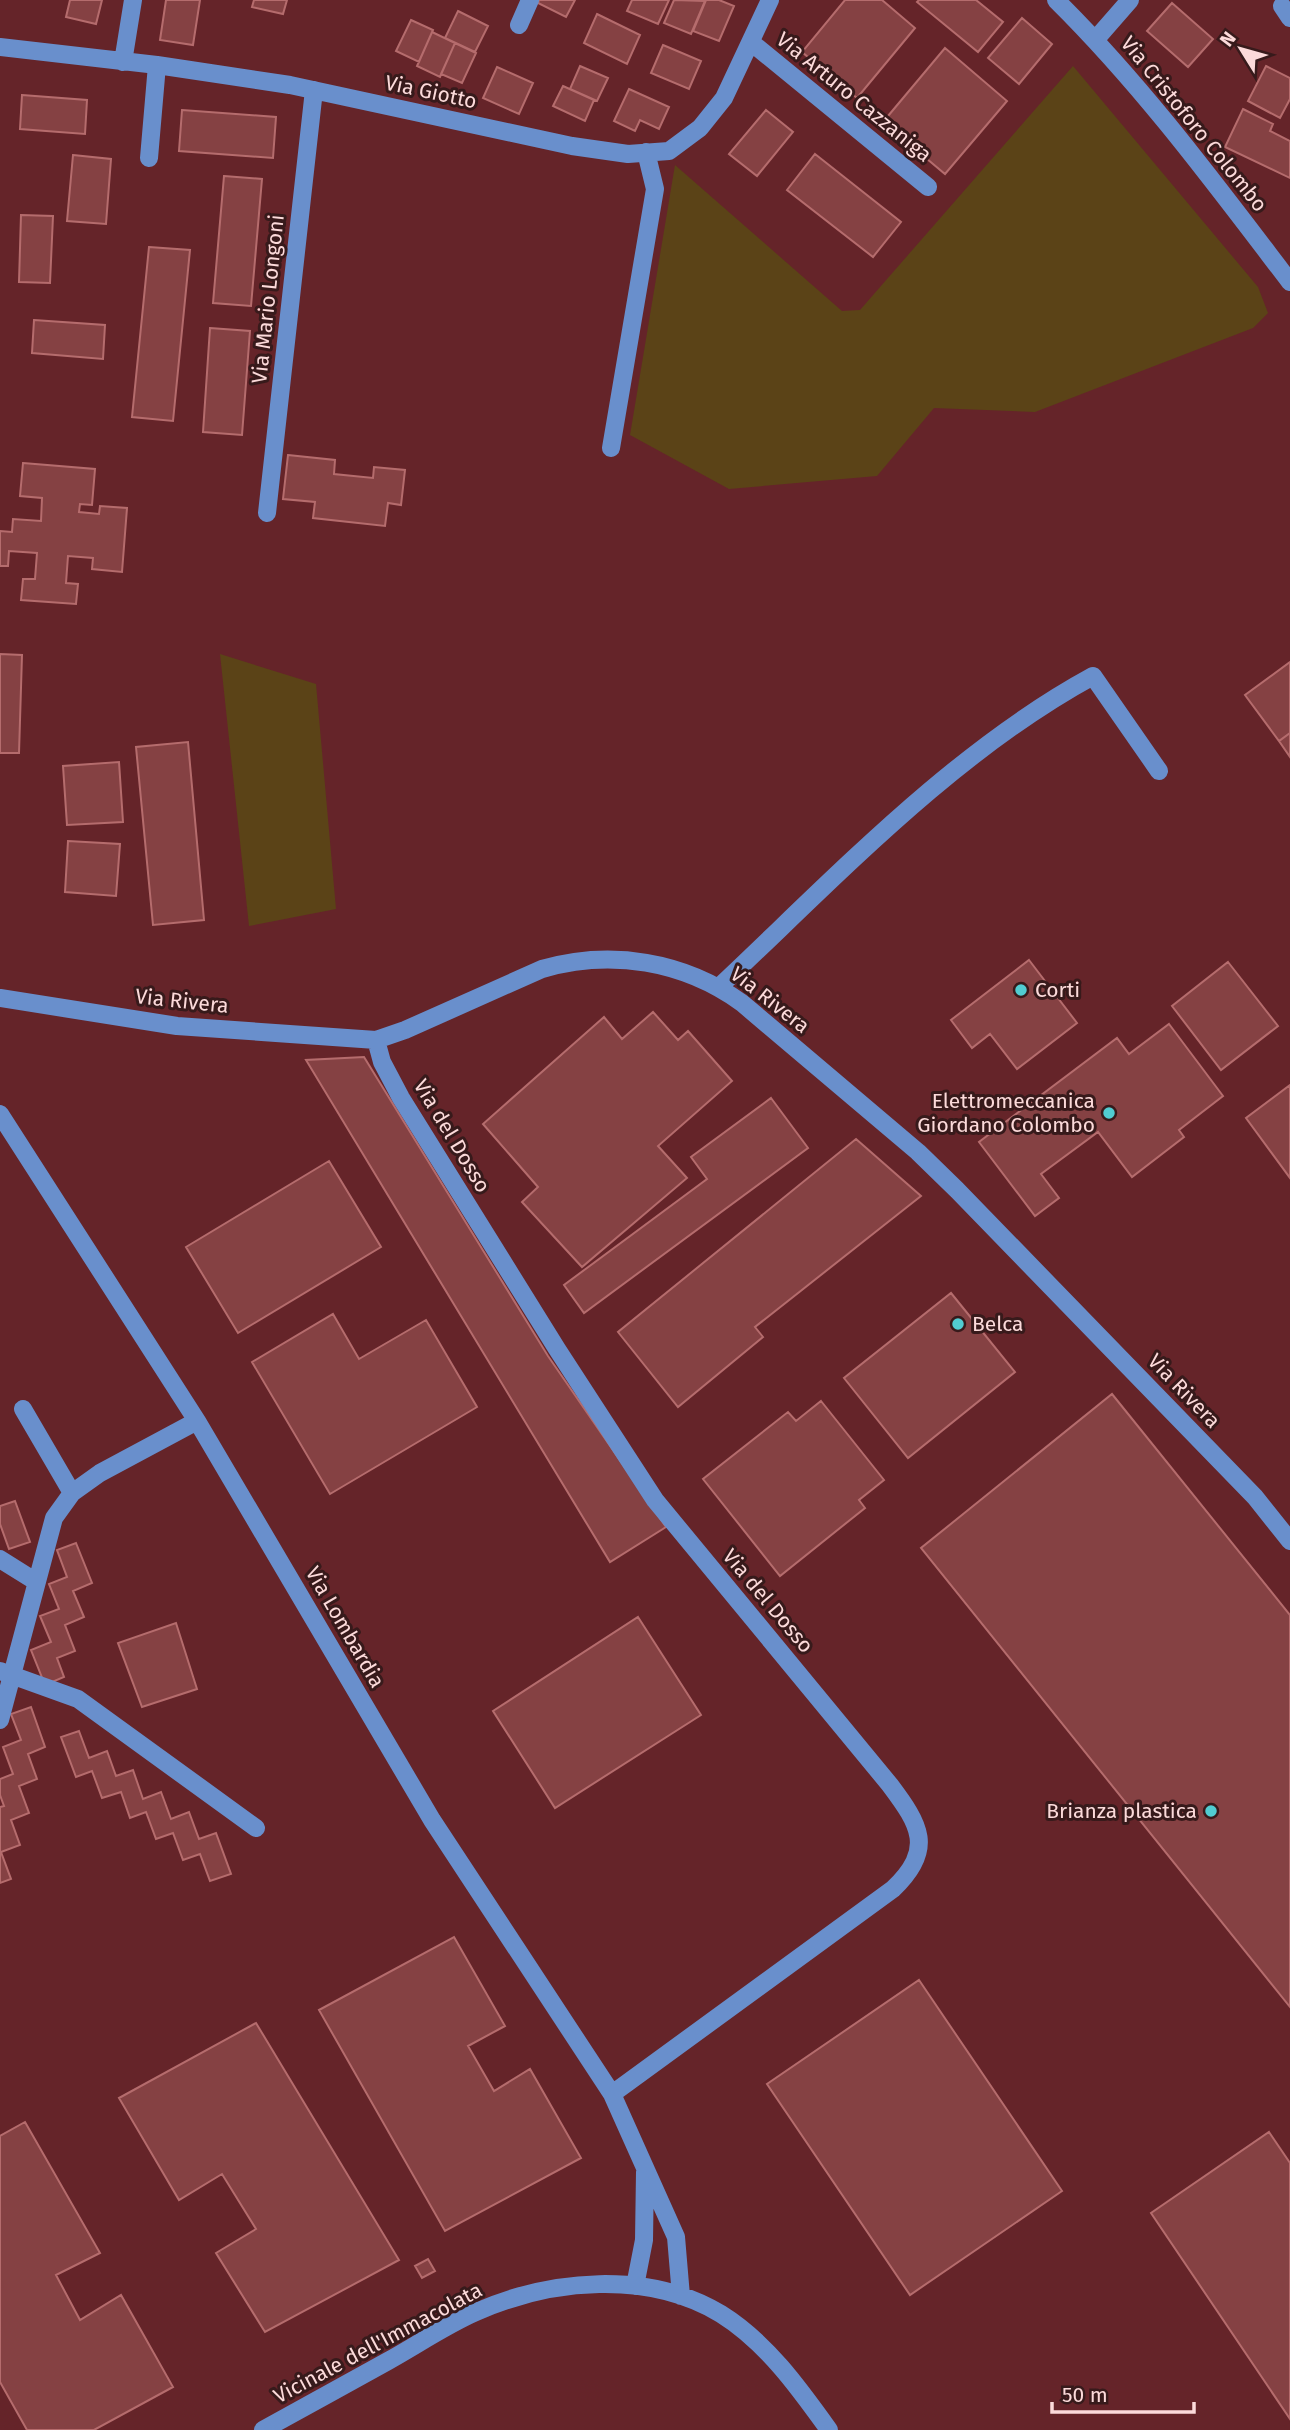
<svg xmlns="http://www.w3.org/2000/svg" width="1290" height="2430" font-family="'Fira Sans',sans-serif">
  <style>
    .green { fill: #5b4317 }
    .building { fill: #854143; stroke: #b56c6d; stroke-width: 2 }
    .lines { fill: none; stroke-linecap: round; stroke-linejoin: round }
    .minor { stroke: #698fcc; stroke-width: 18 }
    .poi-dot { fill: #51ccd1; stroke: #371a1b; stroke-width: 2.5 }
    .labels { text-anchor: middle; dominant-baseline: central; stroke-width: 6; stroke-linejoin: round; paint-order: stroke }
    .street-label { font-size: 21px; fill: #fcdada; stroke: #371a1b }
    .poi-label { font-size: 21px; fill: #fcdada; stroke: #371a1b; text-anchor: start }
  </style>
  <rect width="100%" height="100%" fill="#652429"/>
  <path class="green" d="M1073 66 1258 287 1268 313 1253 328 1035 412 934 408 877 476 729 489 630 435 675 165 842 311 860 310Z
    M220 654 316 684 336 909 249 926Z"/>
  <path class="building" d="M70 0H102L96 24 66 17Z
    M166 0H200L193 45 160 40Z
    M254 0H287L283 14 252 7Z
    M539 0H575L566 17 538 3Z
    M632 0H669L658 24 627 11Z
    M674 0 705 1 691 34 664 23Z
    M706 0H719L734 6 719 41 693 31Z
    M845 0H882L915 28 857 98 802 52Z
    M919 0H976L1003 22 978 52 917 2Z
    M1172 3 1213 39 1188 67 1147 31Z
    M458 11 488 26 475 52 445 38Z
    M597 14 640 35 627 64 584 43Z
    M1022 18 1052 44 1019 84 988 58Z
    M411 20 433 30 419 62 396 51Z
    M432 32 455 43 440 77 417 66Z
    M455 43 476 53 462 83 441 74Z
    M663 45 701 61 689 89 651 73Z
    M945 48 1007 101 945 174 883 122Z
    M580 66 608 78 597 101 570 89Z
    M1266 66 1290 78V99L1280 118 1248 101Z
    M497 67 533 83 519 114 483 98Z
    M563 86 594 100 585 121 553 106Z
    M629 89 669 107 659 129 640 120 635 131 614 121Z
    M22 95 87 100 85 134 20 129Z
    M1243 109 1273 124 1270 131 1290 141V178L1225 147Z
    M182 110 276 117 273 158 179 151Z
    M766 110 793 132 757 176 729 154Z
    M815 154 901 222 873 257 787 190Z
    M73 155 111 159 106 224 67 221Z
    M224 176 262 179 251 306 213 303Z
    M21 215 53 216 50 283 19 282Z
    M149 247 190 250 173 421 132 417Z
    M34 320 105 325 103 359 32 353Z
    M210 328 250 331 242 435 203 432Z
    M288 455 335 460 334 474 373 478 374 467 405 470 401 505 388 503 385 526 313 518 315 502 283 499Z
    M23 463 95 469 92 505 80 504 79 512 99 514 100 506 127 508 122 572 92 569 93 558 68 556 66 583 78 584 76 604 21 600 23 579H35L37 553 9 551 8 566H0V531L12 532 13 519 41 521 42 498 20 496Z
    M0 654 22 655 19 753H0Z
    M1290 662V733L1279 741 1245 695Z
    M1290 733V757L1279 741Z
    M188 742 204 920 153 925 136 747Z
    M119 762 123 822 67 825 63 766Z
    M68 841 120 844 116 896 65 892Z
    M1029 960 1077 1023 1017 1069 990 1034 972 1048 951 1020Z
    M1228 962 1278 1026 1221 1070 1172 1006Z
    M653 1012 678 1040 688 1031 732 1081 658 1146 687 1178 582 1267 522 1202 538 1187 483 1124 604 1017 622 1039Z
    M1169 1024 1223 1096 1179 1130 1184 1137 1132 1177 1098 1132 1041 1174 1059 1198 1035 1216 979 1142 1117 1038 1129 1054Z
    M364 1057 548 1356 666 1527 610 1562 306 1060Z
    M1290 1085V1178L1246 1118Z
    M771 1098 808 1148 584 1313 564 1285 707 1179 691 1157Z
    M856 1139 921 1196 755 1327 763 1337 678 1407 618 1332Z
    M329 1161 381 1247 238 1333 186 1247Z
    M951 1293 1015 1372 908 1458 844 1378Z
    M333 1314 359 1359 426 1320 477 1407 330 1494 252 1362Z
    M1112 1394 1290 1615V2007L921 1548Z
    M821 1401 884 1480 859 1500 865 1508 780 1576 703 1479 788 1412 796 1421Z
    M15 1501 30 1542 9 1549 0 1524V1506Z
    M76 1543 92 1583 73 1591 84 1617 65 1625 75 1651 57 1658 64 1677 45 1685 31 1650 51 1642 40 1616 59 1609 49 1584 67 1577 57 1550Z
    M638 1617 701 1715 555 1808 493 1711Z
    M176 1623 197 1689 142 1707 118 1643Z
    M31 1707 45 1747 28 1754 37 1779 19 1786 29 1813 11 1820 20 1845 1 1852 11 1879 0 1883V1807L4 1806 0 1795V1779L13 1774 3 1747 21 1740 11 1714Z
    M79 1731 89 1758 107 1751 116 1776 133 1770 143 1799 161 1792 171 1819 189 1812 199 1839 216 1833 231 1874 210 1881 200 1854 183 1860 173 1833 156 1839 146 1812 130 1818 121 1792 102 1798 92 1771 76 1777 61 1737Z
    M454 1937 505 2026 468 2046 494 2091 530 2069 581 2158 445 2231 319 2010Z
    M919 1980 1062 2191 910 2295 767 2084Z
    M256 2023 399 2260 265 2332 216 2253 256 2229 222 2174 179 2200 119 2098Z
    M25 2122 100 2253 56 2275 80 2320 121 2295 173 2387 94 2430H27L0 2382V2136Z
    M1269 2132 1290 2163V2419L1151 2213Z
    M428 2259 435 2271 422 2278 415 2266Z"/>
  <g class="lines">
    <path class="minor" d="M1056 0C1143 86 1216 185 1290 282
      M1282 6 1290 18
      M519 25 530 0
      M1096 39 1130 0
      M752 43 928 187
      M0 47 157 65 290 85 572 146 628 154 669 151 700 128 724 98 770 0
      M123 62 133 0
      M149 158 157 65
      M611 448 655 189 646 152
      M267 513 314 90
      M719 987C835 878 953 752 1093 676L1159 771
      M0 998 177 1026 376 1040 405 1030 542 969C611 949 684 961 742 1003L918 1152 957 1190 1255 1497 1290 1541
      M376 1040 382 1062 401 1098 557 1349 655 1500 890 1785C920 1825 935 1849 893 1889L612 2094
      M0 1114 197 1421 432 1820 612 2094 676 2237 681 2296
      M23 1409 72 1493
      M0 1559 35 1581
      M0 1671 78 1699 256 1828
      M0 1720 54 1518 72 1493 100 1473 197 1421
      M635 2286 644 2240 645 2172
      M263 2430C305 2407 346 2384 388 2361 417 2345 446 2325 476 2312 551 2279 648 2270 721 2314 766 2342 799 2388 829 2430"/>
  </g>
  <g class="poi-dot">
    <circle cx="1021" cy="990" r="7"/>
    <circle cx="1109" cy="1113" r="7"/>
    <circle cx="958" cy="1324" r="7"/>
    <circle cx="1211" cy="1811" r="7"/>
  </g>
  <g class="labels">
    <g class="street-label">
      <text transform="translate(431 92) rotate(12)">Via Giotto</text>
      <text transform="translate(854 97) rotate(39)">Via Arturo Cazzaniga</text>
      <text transform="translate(1194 124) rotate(51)">Via Cristoforo Colombo</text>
      <text transform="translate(268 299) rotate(-84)">Via Mario Longoni</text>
      <text transform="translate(770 1000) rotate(38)">Via Rivera</text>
      <text transform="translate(182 1001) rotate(6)">Via Rivera</text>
      <text transform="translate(452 1136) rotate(59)">Via del Dosso</text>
      <text transform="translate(1184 1391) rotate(46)">Via Rivera</text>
      <text transform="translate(768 1601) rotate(50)">Via del Dosso</text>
      <text transform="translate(345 1627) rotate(60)">Via Lombardia</text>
      <text transform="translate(378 2343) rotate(-28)">Vicinale dell'Immacolata</text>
    </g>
    <g class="poi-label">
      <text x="1035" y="990">Corti</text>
      <text x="1095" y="1101" text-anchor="end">Elettromeccanica<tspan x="1095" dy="24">Giordano Colombo</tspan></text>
      <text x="972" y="1324">Belca</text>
      <text x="1197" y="1811" text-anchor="end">Brianza plastica</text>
    </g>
  </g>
  <g transform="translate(1241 49) rotate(307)" stroke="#371a1b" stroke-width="5" paint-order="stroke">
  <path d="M0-5L12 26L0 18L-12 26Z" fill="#fcdada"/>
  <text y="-10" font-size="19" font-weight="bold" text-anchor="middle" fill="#fcdada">N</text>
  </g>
  <path d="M1052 2402v10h142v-10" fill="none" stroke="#fcdada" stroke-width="3.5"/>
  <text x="1062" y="2402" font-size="21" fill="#fcdada" stroke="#371a1b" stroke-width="5" paint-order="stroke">50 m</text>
</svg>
